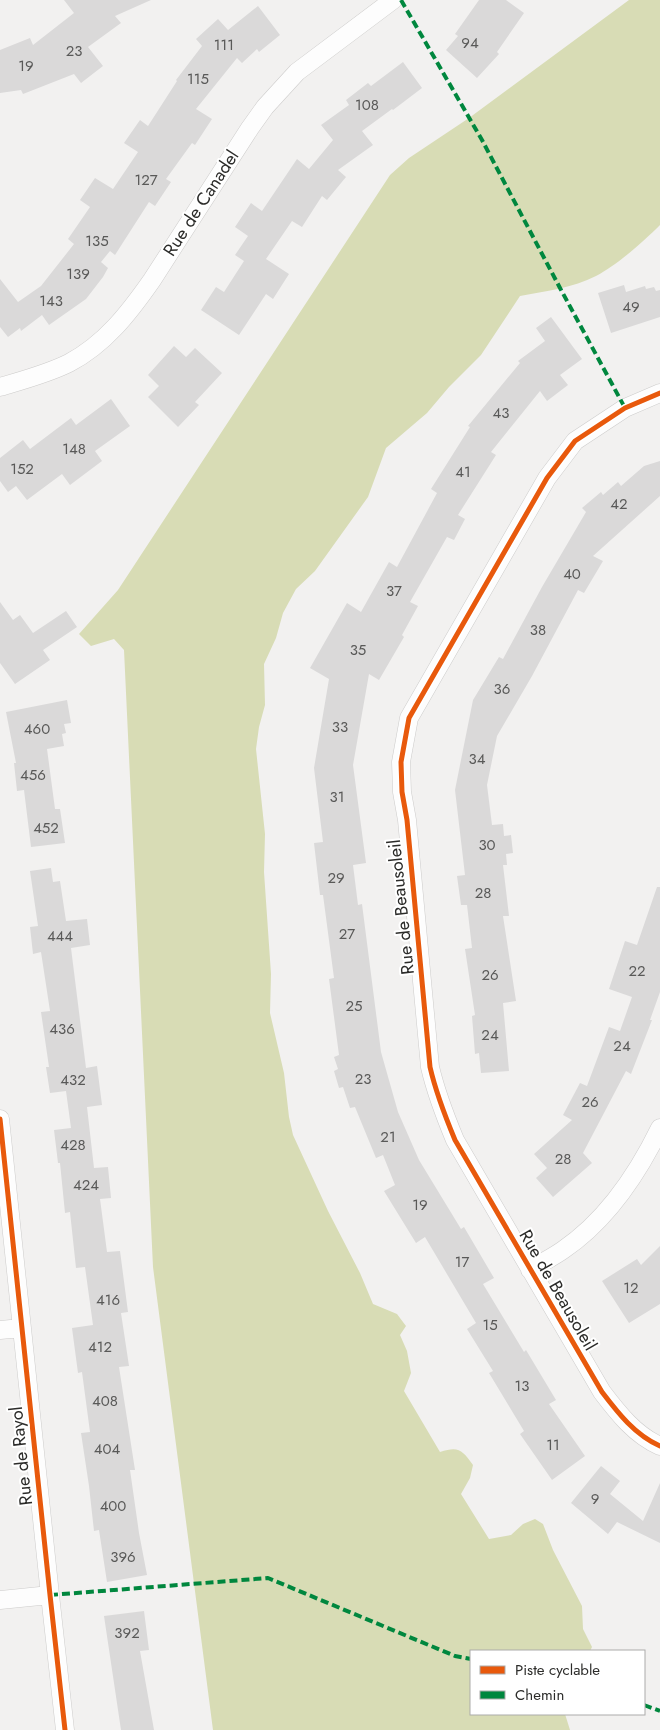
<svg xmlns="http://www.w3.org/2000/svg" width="660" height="1730" font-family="Jost,sans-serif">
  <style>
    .green { fill: #d8dcb5 }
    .building { fill: #dad9d9 }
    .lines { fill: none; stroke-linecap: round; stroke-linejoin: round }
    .minor-casing { stroke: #cdcccb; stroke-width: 19 }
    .minor { stroke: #fdfdfd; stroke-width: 18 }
    .quiet { stroke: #00873e; stroke-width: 4; stroke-dasharray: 8 4; stroke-linecap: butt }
    .cycleway-casing { stroke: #fff; stroke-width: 8 }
    .cycleway { stroke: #e8590c; stroke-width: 5 }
    .labels { text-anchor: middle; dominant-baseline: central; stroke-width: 4; stroke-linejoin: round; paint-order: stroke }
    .number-label { font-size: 15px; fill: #595958 }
    .street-label { font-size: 18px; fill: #2c2c2a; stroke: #fff }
  </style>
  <rect width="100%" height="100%" fill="#f2f1f0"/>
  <path class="green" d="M629 0H660V225C643 242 617 265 596 276 573 288 545 291 520 296L481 355 449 387 427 413 386 448 368 497 315 571 296 589 283 613 276 638 264 664 265 705 259 727 256 749 265 834 264 872 271 974 270 1013 284 1073 289 1117 293 1135 328 1211 360 1273 373 1304 397 1314 406 1326 400 1335 407 1351 411 1373 404 1391 440 1452C459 1446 462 1450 473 1465L470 1478 461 1494 489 1539 511 1535 523 1524 535 1519 543 1524 553 1550 582 1606 583 1629 592 1647 590 1651H471V1714H565L570 1730H213L153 1267 124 650 114 639 91 646 79 634 118 590 390 175 409 158 469 118Z"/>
  <path class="building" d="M64 0H151L115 16 121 23 88 47 103 66 81 83 74 74 23 94 21 90 0 93V50L30 38 33 45 74 13Z
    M479 0H506L524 13 497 52 499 54 477 78 446 50 458 36 455 34Z
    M258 6 280 35 259 52 257 49 242 63 237 58 196 109 212 119 195 145 192 143 166 179 171 182 155 206 149 202 115 255 110 251 101 262 108 268 103 277 86 299 49 325 42 315 21 331 20 328 8 337 0 327V279L18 302 41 286 74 244 68 239 90 207 80 200 95 178 113 189 138 152 124 143 140 120 148 126 177 81 176 80 202 46 196 39 218 19 228 30Z
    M403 62 422 88 393 110 392 109 362 131 373 145 338 170 346 177 327 200 322 196 302 227 292 221 266 259 289 274 273 299 266 294 239 335 201 310 216 287 224 292 244 261 235 255 248 236 235 227 251 203 262 211 297 159 309 169 333 140 321 125 349 105 346 100 368 83 371 86Z
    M624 285 626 292 645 286 646 289 654 287 656 291 660 290V317L611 333 598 293Z
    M551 317 582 359 560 375 568 385 547 401 540 391 491 452 496 455 458 515 465 519 454 540 447 537 410 602 418 606 402 635 404 637 379 680 369 674 353 765 366 863 353 865 358 905 362 904 381 1052 398 1112 419 1160 461 1229 464 1227 494 1278 483 1284 524 1352 526 1350 556 1400 549 1404 585 1456 552 1480 520 1434 524 1431 489 1373 493 1371 467 1329 476 1323 425 1237 416 1243 384 1191 395 1185 383 1155 376 1158 355 1107 350 1108 343 1087 339 1088 334 1071 338 1069 334 1057 339 1055 329 979 334 978 323 895H320L314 843 323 842 314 768 329 679 310 668 347 603 361 612 389 562 397 567 437 493 431 489 470 427 468 426 520 363 518 361 545 341 536 328Z
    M174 346 186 357 195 348 222 373 195 402 199 405 178 427 148 397 159 386 148 375Z
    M111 399 130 426 95 451 102 461 70 485 62 474 27 500 16 486 8 492 0 481V458L23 440 30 449 71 418 76 425Z
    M660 461V496L593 556 603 561 584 593 578 590 532 676 497 736 487 785 492 825 503 824 504 836 511 835 513 853 506 854 507 865H503L509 916H503L516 1001 503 1003 509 1071 481 1073 479 1053 475 1054 472 1016 475 1015 465 949 472 948 467 905H461L457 876 465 875 455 790 473 700 499 657 503 659 542 587 586 512 582 508 601 492 603 495 618 482 621 486 644 466Z
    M0 602 13 620 20 615 33 633 66 611 77 627 43 650 50 660 15 684 0 663Z
    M67 700 71 723 64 724 66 733 62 734 64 746 47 749 55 809H60L65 843 31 847 24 790 17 791 14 763H16L6 712Z
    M51 868 53 882 60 881 66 921 87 919 90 945 71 948 86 1068 97 1066 102 1105 87 1107 94 1168 108 1167 111 1198 100 1199 107 1252 120 1251 128 1312 121 1313 129 1366 119 1367 135 1470H130L139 1533 147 1575 107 1582 99 1530 94 1531 89 1486 81 1433 90 1432 82 1372 78 1373 72 1328 93 1325 85 1267 76 1268 70 1212 65 1213 60 1163H58L54 1130 71 1128 66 1091 50 1093 46 1067H49L41 1012 50 1011 41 952 33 954 30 927 38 926 30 871Z
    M657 887H660V992L650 1020H652L631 1074 626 1071 583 1153 592 1163 553 1197 536 1178 547 1168 534 1154 572 1120 563 1115 580 1083 587 1086 609 1027 620 1031 632 997 609 989 625 941 637 945Z
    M660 1246V1304L629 1323 602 1281 637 1259 641 1265Z
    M601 1466 620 1481 610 1494 643 1521 660 1483V1543L617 1522 608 1534 571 1503Z
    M144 1611 149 1650 140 1651 154 1730H121L104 1616Z"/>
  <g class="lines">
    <g class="minor-casing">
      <path id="minor" d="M0 387C23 380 47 374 69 363 105 344 129 313 152 280L250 128 265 107 297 72 393 0
        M660 393 625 408 575 441 547 478 409 718 401 762 402 792 407 820 430 1067C436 1093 445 1116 455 1140L602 1392C618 1413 635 1435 660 1446
        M0 1119 50 1595 65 1730
        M530 1270C541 1263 553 1257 563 1250 606 1221 638 1173 660 1128
        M0 1330 21 1328
        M0 1600 50 1595"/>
    </g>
    <use href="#minor" class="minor"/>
    <path class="quiet" d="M401 0 482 140 560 288 625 408
      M50 1595 268 1578 455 1656 471 1659
      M644 1705 660 1711"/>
    <g class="cycleway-casing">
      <path id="cycleway" d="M660 393 625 408 575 441 547 478 409 718 401 762 402 792 407 820 430 1067C436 1093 445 1116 455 1140L602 1392C618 1413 635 1435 660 1446
        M0 1119 50 1595 65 1730"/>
    </g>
    <use href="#cycleway" class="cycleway"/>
  </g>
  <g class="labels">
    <g class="number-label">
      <text x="470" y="43">94</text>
      <text x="224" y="45">111</text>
      <text x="74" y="51">23</text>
      <text x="26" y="66">19</text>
      <text x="198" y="79">115</text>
      <text x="367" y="105">108</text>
      <text x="146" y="180">127</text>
      <text x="97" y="241">135</text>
      <text x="78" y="274">139</text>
      <text x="51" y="301">143</text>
      <text x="631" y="307">49</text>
      <text x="501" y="413">43</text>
      <text x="74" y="449">148</text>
      <text x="22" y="469">152</text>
      <text x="463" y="472">41</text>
      <text x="619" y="504">42</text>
      <text x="572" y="574">40</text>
      <text x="394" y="591">37</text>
      <text x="538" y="630">38</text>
      <text x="358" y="650">35</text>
      <text x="502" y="689">36</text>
      <text x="340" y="727">33</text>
      <text x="37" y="729">460</text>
      <text x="477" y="759">34</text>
      <text x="33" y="775">456</text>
      <text x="337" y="797">31</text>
      <text x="46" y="828">452</text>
      <text x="487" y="845">30</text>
      <text x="336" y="878">29</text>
      <text x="483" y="893">28</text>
      <text x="347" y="934">27</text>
      <text x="60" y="936">444</text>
      <text x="637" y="971">22</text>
      <text x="490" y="975">26</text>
      <text x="354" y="1006">25</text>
      <text x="62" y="1029">436</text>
      <text x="490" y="1035">24</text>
      <text x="622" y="1046">24</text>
      <text x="363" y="1079">23</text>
      <text x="73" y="1080">432</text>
      <text x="590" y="1102">26</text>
      <text x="388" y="1137">21</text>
      <text x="73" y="1145">428</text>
      <text x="563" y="1159">28</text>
      <text x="86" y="1185">424</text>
      <text x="420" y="1205">19</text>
      <text x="462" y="1262">17</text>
      <text x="631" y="1288">12</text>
      <text x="108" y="1300">416</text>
      <text x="490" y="1325">15</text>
      <text x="100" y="1347">412</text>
      <text x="522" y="1386">13</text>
      <text x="105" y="1401">408</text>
      <text x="553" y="1445">11</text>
      <text x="107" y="1449">404</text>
      <text x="595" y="1499">9</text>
      <text x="113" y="1506">400</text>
      <text x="123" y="1557">396</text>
      <text x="127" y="1633">392</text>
    </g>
    <g class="street-label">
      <text transform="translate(201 203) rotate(-57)">Rue de Canadel</text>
      <text transform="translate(401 907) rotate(-96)">Rue de Beausoleil</text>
      <text transform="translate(558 1290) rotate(60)">Rue de Beausoleil</text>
      <text transform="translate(21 1456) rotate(-96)">Rue de Rayol</text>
    </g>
  </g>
  <rect x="470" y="1650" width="175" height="65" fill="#ffffff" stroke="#ababaa"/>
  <rect x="480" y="1666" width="25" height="8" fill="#e8590c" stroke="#ababaa"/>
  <text x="515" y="1675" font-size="15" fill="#2c2c2a">Piste cyclable</text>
  <rect x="480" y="1691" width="25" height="8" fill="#00873e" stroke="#ababaa"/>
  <text x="515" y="1700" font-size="15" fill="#2c2c2a">Chemin</text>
</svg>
